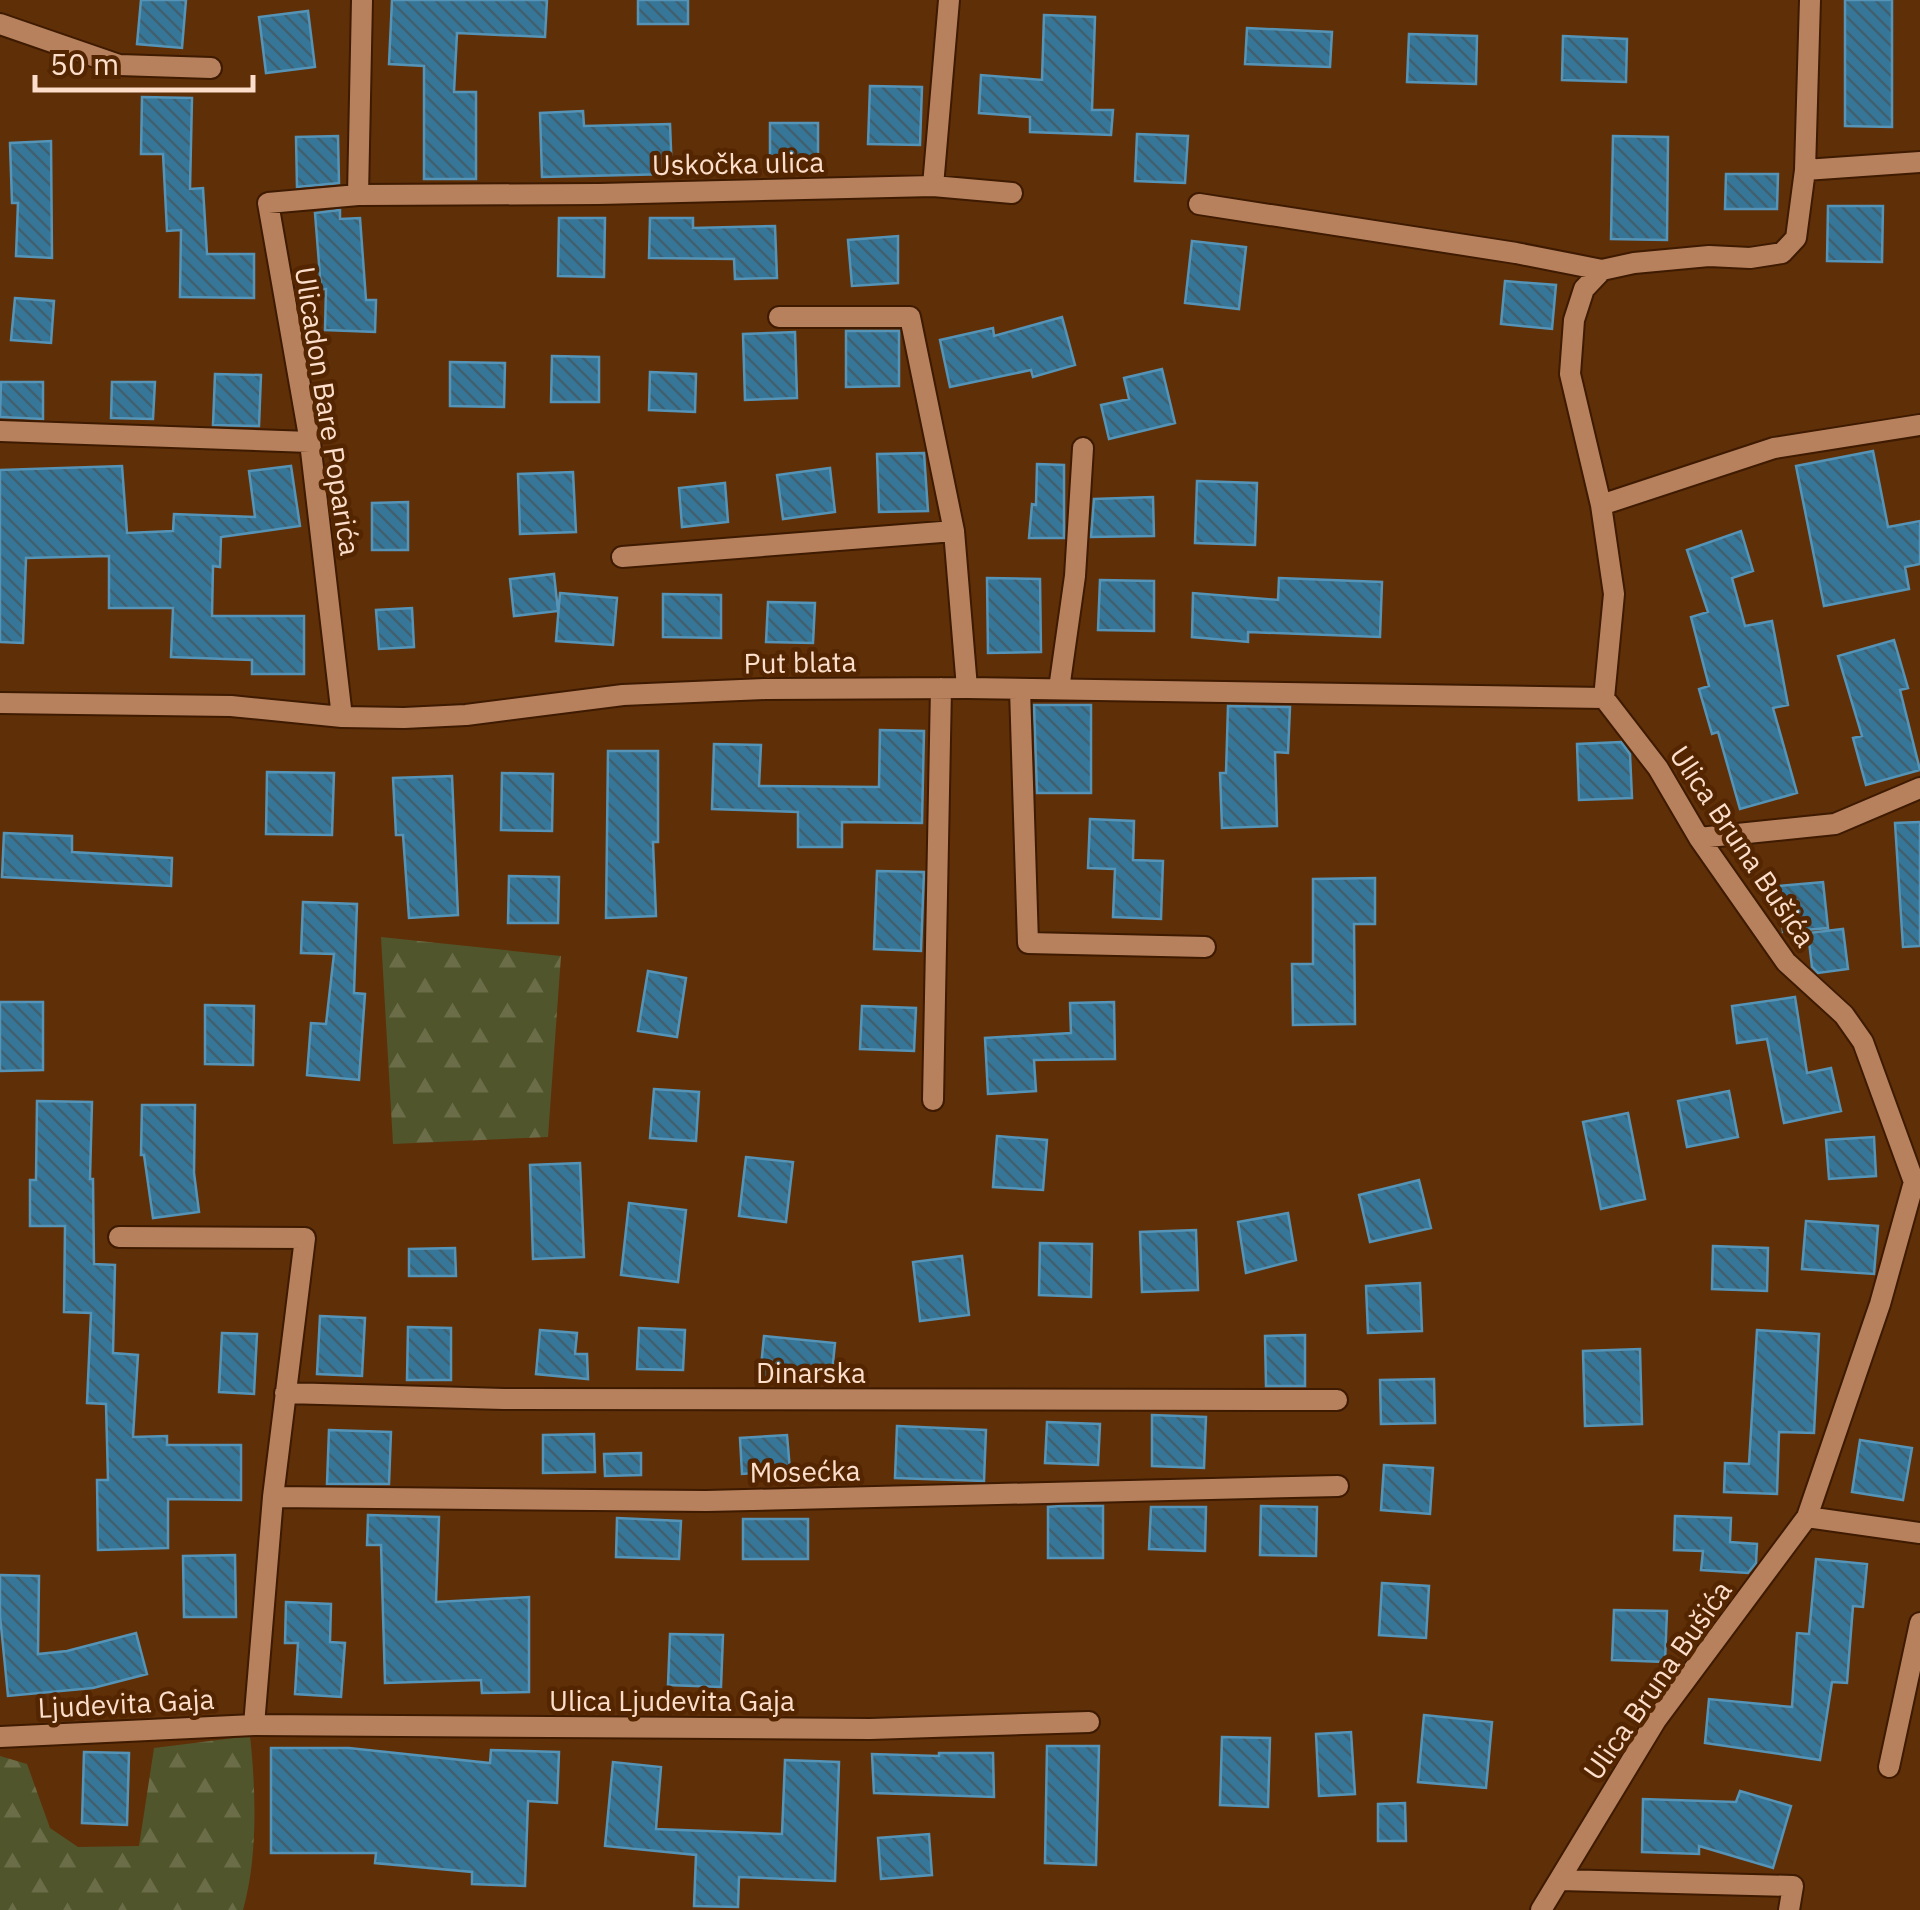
<svg xmlns="http://www.w3.org/2000/svg" width="1920" height="1910" font-family="'IBM Plex Sans',sans-serif">
  <style>
    .forest { fill: url(#forest-firs) }
    .building { fill: url(#building-back-hatch); stroke: #5594b7; stroke-width: 2.5 }
    .lines { fill: none; stroke-linecap: round; stroke-linejoin: round }
    .minor-casing { stroke: #3d1a00; stroke-width: 24 }
    .minor { stroke: #b7815d; stroke-width: 20 }
    .labels { text-anchor: middle; dominant-baseline: central; stroke-width: 9; stroke-linejoin: round; paint-order: stroke }
    .street-label { font-size: 28px; fill: #fcdecb; stroke: #532500 }
  </style>
  <defs>
    <pattern id="forest-firs" width="22" height="20" patternUnits="userSpaceOnUse" patternTransform="scale(2.5)"><rect width="22" height="20" fill="#50552b"/><path d="M5 1l3.5 6h-7zM16 11l3.5 6h-7z" fill="#6a6d48"/></pattern>
    <pattern id="building-back-hatch" width="6" height="6" patternUnits="userSpaceOnUse" patternTransform="scale(2.5)"><rect width="6" height="6" fill="#367698"/><path d="M-1 5l2 2M0 0l6 6M5-1l2 2" fill="none" stroke="#405f6f"/></pattern>
  </defs>
  <rect width="100%" height="100%" fill="#5f2f08"/>
  <path class="forest" d="M381 937 561 956 548 1137 393 1144Z
    M250 1736C256 1790 258 1857 243 1910H0V1756L27 1764 50 1828 78 1847 139 1846 154 1748Z"/>
  <path class="building" d="M141 0H186L182 48 137 44Z
    M392 0H547L545 37 457 33 454 92H476V179H424V66L389 64Z
    M638 0H688V24H638Z
    M1845 0H1892V127L1845 126Z
    M308 11 315 67 266 73 259 17Z
    M1044 15 1095 17 1092 110H1113L1111 135 1030 132V117L979 113 981 75 1042 80Z
    M1247 28 1332 32 1330 67 1245 64Z
    M1409 34 1477 36 1476 84 1407 82Z
    M1563 36 1627 39 1626 82 1562 80Z
    M870 86 922 87 920 145 868 144Z
    M142 97 192 98 190 189 203 188 207 254H254V298L180 297 181 230 167 231 163 154H141Z
    M583 111 584 126 670 124 672 174 542 177 540 113Z
    M770 123H818V170H770Z
    M1137 134 1188 136 1185 183 1135 181Z
    M338 136 339 183 297 187 296 137Z
    M1613 136 1668 137 1667 240 1611 239Z
    M51 141 52 258 16 256 18 203H12L10 143Z
    M1726 174H1778L1777 209H1725Z
    M1828 206H1883L1882 262 1827 261Z
    M340 210V219L360 218 366 300H376L375 332 325 330 326 289H321L315 213Z
    M559 218H605L604 277 558 276Z
    M650 218H693V228L775 226 777 278 735 279 734 259 649 258Z
    M898 236V283L852 286 848 240Z
    M1192 241 1246 247 1239 309 1185 303Z
    M1505 281 1556 285 1552 329 1501 324Z
    M15 298 54 301 51 343 11 340Z
    M1062 317 1075 365 1033 377 1031 370 950 387 940 340 993 328 994 336Z
    M846 331H899V386L846 387Z
    M795 332 797 398 745 400 743 334Z
    M552 356 599 357V402H551Z
    M450 362 505 363 504 407 450 406Z
    M1162 369 1175 423 1109 439 1101 405 1129 399 1124 378Z
    M650 372 696 374 695 412 649 410Z
    M215 374 261 375 259 426 213 425Z
    M1 382H43V419L0 417Z
    M112 382H155L153 419 111 418Z
    M1873 451 1888 527 1920 521V564L1905 567 1909 589 1824 606 1796 466Z
    M924 453 928 511 879 512 877 454Z
    M1037 464 1064 465V538H1029L1032 504 1036 505Z
    M122 466 127 533 173 531 174 514 255 517 249 471 291 466 300 526 221 537 220 567 213 566 212 616H304V674H252V660L171 657 173 608H109V556L26 558 23 643 0 642V470Z
    M830 468 835 512 783 519 777 475Z
    M573 472 576 532 520 534 518 474Z
    M1197 481 1257 483 1255 545 1195 543Z
    M725 483 728 522 682 527 679 488Z
    M1153 497 1154 536 1091 537 1094 499Z
    M408 502V550H372V503Z
    M1741 531 1753 571 1732 578 1745 626 1772 621 1788 705 1773 708 1797 793 1740 809 1718 732 1712 734 1699 689 1709 686 1691 617 1708 612 1687 550Z
    M554 574 558 611 514 616 510 579Z
    M987 578 1040 579 1041 652 988 653Z
    M1279 578 1382 582 1380 637 1248 632V642L1192 637 1193 593 1278 600Z
    M1100 580 1154 581V631L1098 630Z
    M560 593 617 598 613 645 556 641Z
    M663 594 721 595V638L663 637Z
    M768 602 815 603 813 643 766 642Z
    M412 608 414 647 379 649 376 610Z
    M1894 640 1908 688 1900 690 1920 770 1866 785 1853 738 1862 736 1838 656Z
    M1034 705H1091V793H1037Z
    M1228 706 1290 707 1288 753 1275 752 1277 826 1222 828 1220 773H1226Z
    M880 730 924 731 922 823 842 822V847H798V812L712 809 714 744 761 745 759 786 879 787Z
    M1621 742 1630 754 1632 798 1579 800 1577 744Z
    M608 751H658V842H653L656 916 606 918Z
    M267 772 334 773 332 835 266 834Z
    M502 773 553 774 552 831 501 830Z
    M452 776 458 915 409 918 403 835H396L393 778Z
    M1090 819 1134 821 1133 860 1163 861 1161 919 1113 917 1115 869 1088 868Z
    M1920 822V946L1903 947 1895 823Z
    M4 833 72 836V852L172 858 171 886 2 877Z
    M877 871 924 872 921 951 874 949Z
    M509 876 559 877 558 923H508Z
    M1375 878V924H1354L1355 1024 1293 1025 1292 964H1313V879Z
    M1823 882 1828 928 1783 932 1779 886Z
    M303 902 357 904 354 993 365 994 359 1080 307 1075 311 1023 326 1024 334 954 301 953Z
    M1843 929 1848 969 1818 973 1812 967 1808 933Z
    M648 971 686 978 677 1037 638 1031Z
    M1795 997 1807 1073 1831 1068 1841 1111 1784 1123 1767 1039 1737 1043 1732 1006Z
    M0 1002H43V1070L0 1071Z
    M1114 1002 1115 1059 1034 1060 1036 1091 988 1094 985 1038 1071 1033 1070 1003Z
    M205 1005 254 1006 253 1065 205 1064Z
    M862 1006 916 1008 914 1051 860 1049Z
    M654 1089 699 1092 696 1141 650 1138Z
    M1729 1091 1738 1137 1687 1147 1678 1101Z
    M37 1101 92 1102 90 1179H93L94 1264 115 1265 113 1353 138 1355 133 1437 167 1436V1445H241V1500L168 1499V1548L98 1550 97 1480H108L106 1404 87 1403 91 1313 64 1312 65 1226H30V1180H36Z
    M142 1105H195L194 1173 199 1212 153 1218 144 1155H141Z
    M1628 1113 1645 1199 1601 1209 1583 1122Z
    M997 1136 1047 1140 1043 1190 993 1187Z
    M1874 1137 1876 1176 1829 1179 1826 1140Z
    M746 1157 793 1162 786 1222 739 1216Z
    M580 1163 584 1257 533 1259 530 1165Z
    M1419 1180 1431 1228 1370 1242 1359 1195Z
    M629 1203 686 1210 678 1282 621 1275Z
    M1288 1213 1296 1260 1246 1273 1238 1222Z
    M1806 1221 1878 1226 1874 1274 1802 1269Z
    M1196 1230 1198 1290 1142 1292 1140 1232Z
    M1040 1243 1092 1244 1091 1297 1039 1295Z
    M1713 1246 1768 1248 1767 1291 1712 1289Z
    M455 1248 456 1276H409V1249Z
    M962 1256 969 1315 920 1321 913 1262Z
    M1420 1283 1422 1331 1368 1333 1366 1286Z
    M320 1316 365 1318 362 1376 317 1374Z
    M408 1327 451 1328V1380H407Z
    M639 1328 685 1330 683 1370 637 1369Z
    M540 1330 577 1333 575 1354H587L588 1379 536 1374Z
    M1757 1330 1819 1334 1814 1433 1779 1432 1777 1494 1724 1492 1725 1463 1749 1464Z
    M222 1333 257 1334 254 1394 219 1392Z
    M1305 1335V1386H1266L1265 1336Z
    M764 1336 835 1343 831 1383 760 1377Z
    M1640 1349 1642 1424 1585 1426 1583 1351Z
    M1434 1379 1435 1423 1381 1424 1380 1380Z
    M1152 1415 1206 1417 1204 1468 1152 1466Z
    M1047 1422 1100 1424 1098 1465 1045 1463Z
    M897 1426 986 1430 984 1481 895 1478Z
    M329 1430 391 1432 389 1484H327Z
    M594 1434 595 1472 543 1473V1435Z
    M787 1435 790 1470 742 1474 740 1438Z
    M1860 1440 1912 1448 1903 1500 1852 1492Z
    M641 1453V1475L605 1476 604 1454Z
    M1384 1465 1433 1468 1430 1514 1381 1510Z
    M1061 1506H1103V1558H1048V1507Z
    M1261 1506 1317 1507 1316 1556 1260 1555Z
    M1151 1507H1206L1205 1551 1149 1549Z
    M368 1515 439 1517 436 1602 529 1597V1692L482 1693 481 1680 385 1683 381 1545H367Z
    M1675 1516 1731 1518 1730 1542 1757 1544 1756 1563 1748 1573 1701 1570 1703 1551 1674 1550Z
    M617 1518 681 1521 679 1559 616 1557Z
    M743 1519H808V1559H743Z
    M235 1555 236 1617H184L183 1556Z
    M1816 1559 1867 1564 1863 1607 1853 1606 1847 1683 1832 1682 1820 1760 1705 1743 1709 1699 1792 1707 1797 1633 1809 1634Z
    M0 1575 39 1576 38 1654 67 1651 136 1633 147 1674 93 1688 8 1696 0 1616Z
    M1382 1583 1429 1586 1426 1638 1379 1635Z
    M286 1602 331 1604 330 1642 345 1643 341 1697 295 1694 298 1643H285Z
    M1614 1610 1667 1611 1665 1662 1612 1660Z
    M670 1634 723 1635 721 1687 668 1685Z
    M1424 1715 1492 1722 1486 1788 1418 1782Z
    M1351 1732 1355 1794 1319 1796 1316 1734Z
    M1222 1737 1270 1738 1268 1807 1220 1805Z
    M1047 1746H1099L1096 1865 1045 1863Z
    M271 1748H349L490 1763 491 1750 559 1752 557 1803 528 1801 525 1886 472 1884V1872L375 1863 376 1853H271Z
    M84 1752 129 1753 127 1825 82 1823Z
    M939 1753H993L994 1797 874 1793 872 1754 939 1756Z
    M785 1760 839 1762 835 1881 739 1877 738 1907 694 1906 696 1855 605 1846 613 1762 661 1767 656 1829 782 1834Z
    M1740 1791 1791 1806 1773 1868 1699 1846V1854L1642 1852 1643 1799 1736 1802Z
    M1405 1803 1406 1841H1378V1804Z
    M929 1834 932 1875 881 1879 878 1838Z"/>
  <g class="lines">
    <g class="minor-casing">
      <path id="minor" d="M0 24 119 65 211 68
        M1805 170 1920 162
        M933 186 1012 193
        M358 195 362 0
        M1199 204 1516 253 1602 270
        M779 317H910L954 531 967 688
        M0 431 310 442
        M1601 505 1774 448 1920 425
        M622 557 954 531
        M1020 689 1028 943 1205 947
        M1059 689 1075 576 1083 448
        M1604 698 1614 594 1601 505 1570 374 1574 320 1584 289 1602 270 1634 263 1709 256 1750 258 1782 253 1796 238 1805 170 1810 0
        M0 703 231 706 342 717 404 718 466 715 623 695 765 689 967 688 1604 698
        M342 717 310 442 268 203 358 195 599 194 933 186 949 0
        M1699 838 1835 824 1920 788
        M933 1100 941 688
        M119 1237 305 1238 273 1497 254 1725
        M285 1393 504 1399 1337 1400
        M273 1497 706 1501 1338 1486
        M1807 1517 1920 1533
        M0 1737 254 1725 870 1729 1089 1722
        M1889 1767 1920 1623
        M1560 1880 1793 1886 1789 1910
        M1541 1910 1656 1720 1807 1517 1880 1304 1914 1182 1863 1042 1844 1015 1786 962 1699 838 1658 768 1604 698"/>
    </g>
    <use href="#minor" class="minor"/>
  </g>
  <g class="labels">
    <g class="street-label">
      <text transform="translate(738 163) rotate(-1)">Uskočka ulica</text>
      <text transform="translate(328 411) rotate(81)">Ulicadon Bare Poparića</text>
      <text transform="translate(800 662) rotate(-1)">Put blata</text>
      <text transform="translate(1743 846) rotate(56)">Ulica Bruna Bušića</text>
      <text x="811" y="1372">Dinarska</text>
      <text transform="translate(805 1471) rotate(-1)">Mosećka</text>
      <text transform="translate(1657 1680) rotate(-55)">Ulica Bruna Bušića</text>
      <text x="672" y="1700">Ulica Ljudevita Gaja</text>
      <text transform="translate(126 1703) rotate(-3)">Ljudevita Gaja</text>
    </g>
  </g>
  <path d="M35 75v15h218v-15" fill="none" stroke="#fcdecb" stroke-width="5"/>
  <text x="50" y="75" font-size="30" fill="#fcdecb" stroke="#532500" stroke-width="8" paint-order="stroke">50 m</text>
</svg>
